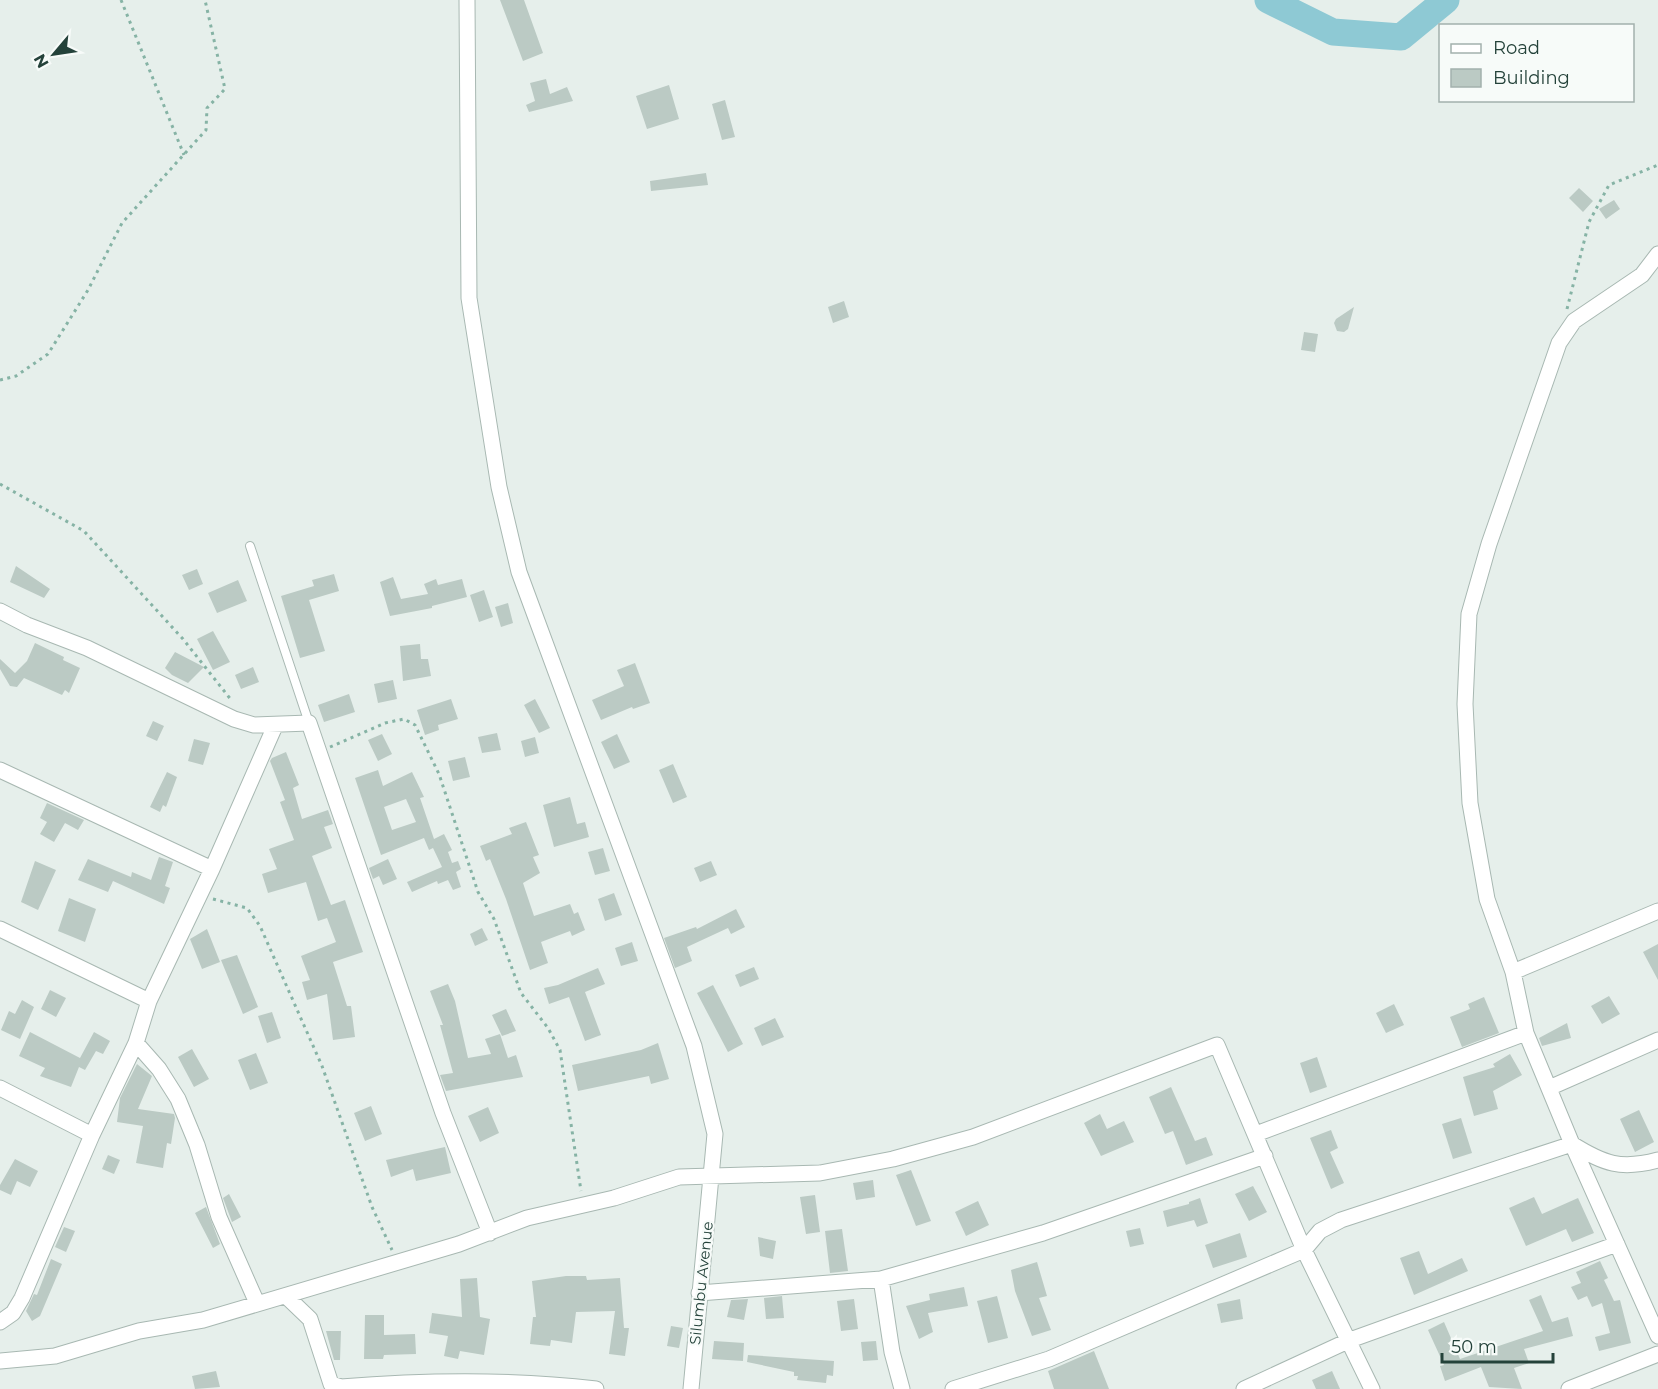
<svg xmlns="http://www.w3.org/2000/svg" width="1658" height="1389" font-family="Montserrat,sans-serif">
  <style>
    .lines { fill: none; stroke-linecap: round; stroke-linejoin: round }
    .river { stroke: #8ec9d4; stroke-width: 27 }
    .building { fill: #bbcac4; fill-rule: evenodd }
    .lane-casing { stroke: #a8b8b2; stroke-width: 10 }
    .street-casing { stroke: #a8b8b2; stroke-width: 17 }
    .path { stroke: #86b3a5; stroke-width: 3; stroke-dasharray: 3 4.5; stroke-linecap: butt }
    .lane { stroke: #fff; stroke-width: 8 }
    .street { stroke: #fff; stroke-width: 15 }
    .labels { text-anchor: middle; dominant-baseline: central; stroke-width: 4.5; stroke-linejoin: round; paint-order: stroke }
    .street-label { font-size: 15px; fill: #24423a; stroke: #f7fbf9 }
  </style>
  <rect width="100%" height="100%" fill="#e6efeb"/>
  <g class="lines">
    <path class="river" d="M1268 0 1333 32 1401 37 1446 0"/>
  </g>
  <path class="building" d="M500 0H524L543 53 523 61Z
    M546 79 550 94 567 87 573 101 529 112 526 105 535 101 530 83Z
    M669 85 679 119 647 129 636 96Z
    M725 100 735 137 722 140 712 104Z
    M706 173 708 185 651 191 650 181Z
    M1579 188 1593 201 1583 212 1569 198Z
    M1614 200 1620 209 1606 219 1599 209Z
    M844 301 849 317 833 323 828 307Z
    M1354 307 1348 329 1344 332 1337 331 1334 323 1336 319Z
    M1304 332 1318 334 1315 352 1301 350Z
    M16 566 50 589 44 598 10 582Z
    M197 569 203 584 189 590 182 575Z
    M334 574 339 591 309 600 325 651 300 658 281 596 314 586 312 580Z
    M393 577 401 599 428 594 424 584 436 579 438 585 462 579 467 597 432 606V608L390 616 380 582Z
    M238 580 247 601 217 613 208 593Z
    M484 590 493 617 479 622 470 595Z
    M508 603 513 623 501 627 495 607Z
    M213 631 230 662 213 670 197 639Z
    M35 643 64 657 63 660 80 668 69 693 65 690 62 695 24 678 17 687 10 686 0 669V659L15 673 27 661Z
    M420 644 421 659H428L431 676 403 681 400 646Z
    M175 652 204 667 188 683 172 675 165 668Z
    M635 663 650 703 633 709 632 707 601 720 592 700 624 686 617 670Z
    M253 667 259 682 241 689 235 675Z
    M393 680 397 699 378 703 374 684Z
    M349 694 355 712 324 722 318 705Z
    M451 699 458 719 438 725 439 730 425 735 417 710Z
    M535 699 550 728 539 733 524 705Z
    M153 721 164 726 157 741 146 736Z
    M497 733 501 750 482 753 478 737Z
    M382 734 392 754 378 761 368 740Z
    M617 734 630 762 614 769 601 742Z
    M535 737 539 753 525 757 521 741Z
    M194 739 210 743 203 765 188 761Z
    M286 752 299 785 293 788 302 819 328 810 333 824 324 827 332 848 312 856 331 905 345 900 363 952 333 962 347 1006H351L355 1037 333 1040 327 994 307 1000 302 982 310 980 301 956 336 942 327 918 318 921 306 882 268 893 262 874 277 869 269 849 294 840 280 802 285 800 270 761 272 758Z
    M465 757 470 777 453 781 448 761Z
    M673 764 687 797 673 803 659 770Z
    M378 770 383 786 412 772 424 797 420 798 434 839 444 834 452 850 448 852 452 863 458 861 461 869 456 872 461 887 453 890 448 880 438 884 437 881 412 892 407 882 442 867 433 848 429 850 424 838 381 855 355 778ZM406 799 416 822 392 830 384 807Z
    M167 772 177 777 166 807 163 805 160 812 150 807Z
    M570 797 577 824 585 822 589 837 554 847 543 805Z
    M47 803 84 820 78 830 65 823 54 842 40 834 47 822 40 818Z
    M526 822 539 855 533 857 540 873 523 883 534 916 570 904 574 914 578 912 585 930 572 936 570 931 541 942 548 963 530 970 506 899 490 859 486 861 480 846 512 834 509 828Z
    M603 848 610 871 595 875 588 852Z
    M159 857 173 862 165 886 170 888 164 904 113 881 108 892 78 880 88 859 131 877 132 872 151 880Z
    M388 859 397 879 383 885 379 876 373 879 369 868Z
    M35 861 56 870 38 910 21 902Z
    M711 861 717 875 700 882 694 868Z
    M614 893 622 915 605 921 598 899Z
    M69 898 96 909 85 942 58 931Z
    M736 909 745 927 731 934 728 928 687 947 692 961 675 968 664 938 696 927 697 929Z
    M482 928 488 940 475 946 470 934Z
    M207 929 220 962 202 969 190 939Z
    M632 942 638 961 621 966 615 948Z
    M1658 944V980L1643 952Z
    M237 955 258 1007 243 1014 221 960Z
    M754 967 759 979 740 987 735 975Z
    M598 968 605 984 585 992 601 1035 585 1041 569 997 549 1004 544 988 558 985Z
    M448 984 455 1001 468 1058 491 1054 485 1039 500 1034 508 1058 516 1055 523 1077 446 1091 440 1075 453 1073 440 1025H443L430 991Z
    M713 985 743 1044 728 1052 697 993Z
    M50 990 66 998 56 1017 41 1009Z
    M1609 996 1620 1014 1602 1024 1591 1006Z
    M1484 997 1499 1033 1462 1047 1450 1017 1470 1009 1468 1004Z
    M22 1000 34 1007 20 1039 1 1030 9 1011 15 1014Z
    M1394 1004 1404 1025 1386 1033 1376 1013Z
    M506 1009 516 1031 502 1036 492 1015Z
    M272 1012 281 1038 267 1043 258 1016Z
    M775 1018 784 1037 762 1046 754 1028Z
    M1567 1023 1571 1038 1542 1046 1539 1038Z
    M30 1032 80 1058 94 1032 110 1041 103 1054 96 1051 85 1070 79 1067 71 1087 40 1076 45 1068 19 1056Z
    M658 1043 669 1079 651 1084 649 1076 578 1091 572 1065 641 1050Z
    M192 1049 209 1079 194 1087 178 1057Z
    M256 1053 268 1083 250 1090 238 1060Z
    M1510 1054 1522 1075 1493 1091 1498 1109 1474 1116 1463 1077 1495 1067 1493 1064Z
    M1317 1057 1327 1087 1310 1093 1300 1063Z
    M137 1064 152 1076 138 1109 174 1114 175 1118 171 1144 167 1143 163 1168 136 1163 143 1126 117 1122 120 1098Z
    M1171 1087 1195 1141 1206 1137 1213 1155 1186 1165 1173 1131 1165 1134 1149 1097Z
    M371 1106 382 1134 365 1141 354 1113Z
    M488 1107 499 1133 480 1142 468 1116Z
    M1639 1110 1654 1142 1635 1152 1620 1119Z
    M1100 1114 1107 1129 1124 1121 1134 1142 1101 1156 1084 1123Z
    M1461 1118 1472 1153 1453 1159 1442 1124Z
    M1331 1130 1338 1148 1330 1152 1344 1183 1331 1189 1310 1138Z
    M445 1147 451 1173 416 1181 413 1169 391 1177 386 1160Z
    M108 1155 120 1160 114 1174 102 1169Z
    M15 1159 38 1171 30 1187 17 1181 11 1195 0 1190V1185Z
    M911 1170 931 1221 916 1226 896 1175Z
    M873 1180 875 1197 856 1200 853 1183Z
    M1253 1186 1267 1212 1249 1221 1235 1194Z
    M229 1194 241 1217 232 1222 223 1198Z
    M815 1195 820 1232 806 1234 800 1197Z
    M1534 1197 1542 1214 1578 1198 1594 1233 1572 1242 1566 1229 1526 1246 1509 1208Z
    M1200 1198 1208 1223 1197 1227 1194 1220 1167 1227 1163 1211 1189 1204V1202Z
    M978 1201 989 1225 966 1236 955 1212Z
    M206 1207 220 1244 213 1248 195 1213Z
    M64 1227 75 1231 66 1252 55 1247Z
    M1140 1228 1144 1244 1130 1247 1126 1231Z
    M842 1229 848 1271 830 1273 825 1231Z
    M1240 1233 1247 1257 1213 1268 1205 1245Z
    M758 1237 776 1241 773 1259 760 1256Z
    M1419 1251 1428 1274 1462 1258 1468 1271 1414 1295 1400 1258Z
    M51 1259 62 1264 40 1316 32 1321 26 1311 34 1294 37 1295Z
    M1600 1261 1608 1278 1604 1280 1614 1301 1620 1300 1631 1343 1599 1351 1595 1337 1610 1333 1602 1303 1592 1307 1587 1296 1578 1300 1571 1287 1581 1283 1576 1272Z
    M1037 1262 1047 1296 1039 1298 1051 1330 1032 1336 1015 1291 1011 1270Z
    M566 1276H586L587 1280 620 1278 624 1328H629L625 1356 609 1354 615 1311 576 1312 572 1343 551 1340 550 1346 530 1344 533 1317H536L532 1281Z
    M477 1278 480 1317 490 1319 484 1355 460 1351 458 1359 444 1356 448 1336 429 1333 432 1313 462 1317 460 1279Z
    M964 1287 968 1306 928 1313 933 1332 919 1339 906 1306 930 1300 929 1294Z
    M1541 1295 1552 1322 1568 1317 1573 1336 1524 1349 1529 1363 1514 1368 1522 1389 1489 1387 1481 1367 1445 1381 1440 1366 1444 1365 1428 1330 1444 1322 1460 1359 1543 1331 1529 1300Z
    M782 1296 784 1318 766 1319 764 1298Z
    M997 1296 1008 1338 988 1343 977 1301Z
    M748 1299 744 1320 727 1317 731 1300Z
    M854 1299 858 1329 841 1331 837 1301Z
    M1240 1299 1243 1319 1221 1323 1217 1304Z
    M365 1315H384V1335L415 1334 416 1354 384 1355 383 1359H364Z
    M671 1326 683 1328 679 1348 667 1346Z
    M326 1331H341L340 1360H334Z
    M714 1341 744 1343 743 1361 712 1359Z
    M876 1341 878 1360 863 1361 861 1342Z
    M1094 1351 1109 1389H1054L1048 1371Z
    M748 1355 834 1361 833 1376 827 1375 826 1383 797 1380 798 1376H794V1372L747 1362Z
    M216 1371 220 1387 195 1389 192 1376Z
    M1332 1371 1340 1389H1316L1312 1380Z"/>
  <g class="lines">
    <g class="lane-casing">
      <path id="lane" d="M250 546 309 723"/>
    </g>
    <g class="street-casing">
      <path id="street" d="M467 0 469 298 499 487 519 572 694 1046 715 1134 691 1389
        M1658 254 1642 275 1574 321 1559 343 1489 544 1469 614 1465 704 1470 803 1487 899 1513 972 1526 1033 1572 1144 1658 1336
        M0 611 27 625 87 648 234 719 254 725 309 723 443 1113 490 1233
        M0 770 212 869
        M0 929 149 1001
        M1513 972 1658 911
        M136 1043 159 1069 178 1099 197 1145 219 1217 257 1303
        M0 1088 92 1135
        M1549 1088 1658 1040
        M1256 1134 1526 1033
        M699 1293 881 1279
        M286 1296 310 1319 331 1384 341 1387C426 1380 512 1379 596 1389
        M0 1322 13 1313 22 1298 92 1135 136 1043 149 1001 212 869 275 726
        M0 1361 55 1356 139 1331 203 1320 459 1244 527 1218 614 1198 679 1177 820 1173 893 1159 973 1137 1217 1045 1304 1250 1372 1389
        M902 1389 892 1352 881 1279 1043 1233 1265 1156
        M953 1389 1049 1359 1304 1250 1320 1231 1341 1220 1572 1144C1604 1164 1621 1170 1658 1160
        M1244 1389 1350 1340 1617 1244
        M1569 1389 1658 1354"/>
    </g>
    <path class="path" d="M121 0 184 155
      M1567 309 1589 222 1609 185 1658 165
      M0 380 16 376 48 354 88 290 122 223 206 130 207 108 225 89 205 0
      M0 484 84 531 183 639 232 701
      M330 747 385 723 404 719 415 725 439 774 478 892 494 919 521 993 548 1028 560 1050 581 1191
      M213 899 247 908 260 926 322 1066 372 1207 392 1250"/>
    <use href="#lane" class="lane"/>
    <use href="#street" class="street"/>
  </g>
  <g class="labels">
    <g class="street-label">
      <text transform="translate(701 1283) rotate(-84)">Silumbu Avenue</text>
    </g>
  </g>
  <rect x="1439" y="24" width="195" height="78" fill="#f7fbf9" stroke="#a3b1ad" stroke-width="1.5"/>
  <rect x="1451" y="44" width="30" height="9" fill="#ffffff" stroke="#a3b1ad" stroke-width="1.5"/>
  <text x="1493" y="54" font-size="18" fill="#24423a">Road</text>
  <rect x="1451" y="69" width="30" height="18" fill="#bbcac4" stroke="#a3b1ad" stroke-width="1.5"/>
  <text x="1493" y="84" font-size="18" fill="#24423a">Building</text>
  <g transform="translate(54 54) rotate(241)" stroke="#f7fbf9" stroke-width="4.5" paint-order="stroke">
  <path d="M0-4.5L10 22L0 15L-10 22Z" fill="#24423a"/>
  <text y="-9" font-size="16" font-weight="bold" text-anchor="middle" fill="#24423a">N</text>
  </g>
  <path d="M1442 1353v9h111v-9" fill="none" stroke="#24423a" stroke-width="3"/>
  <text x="1451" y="1353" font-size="18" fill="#24423a" stroke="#f7fbf9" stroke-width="4.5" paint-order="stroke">50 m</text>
</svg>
